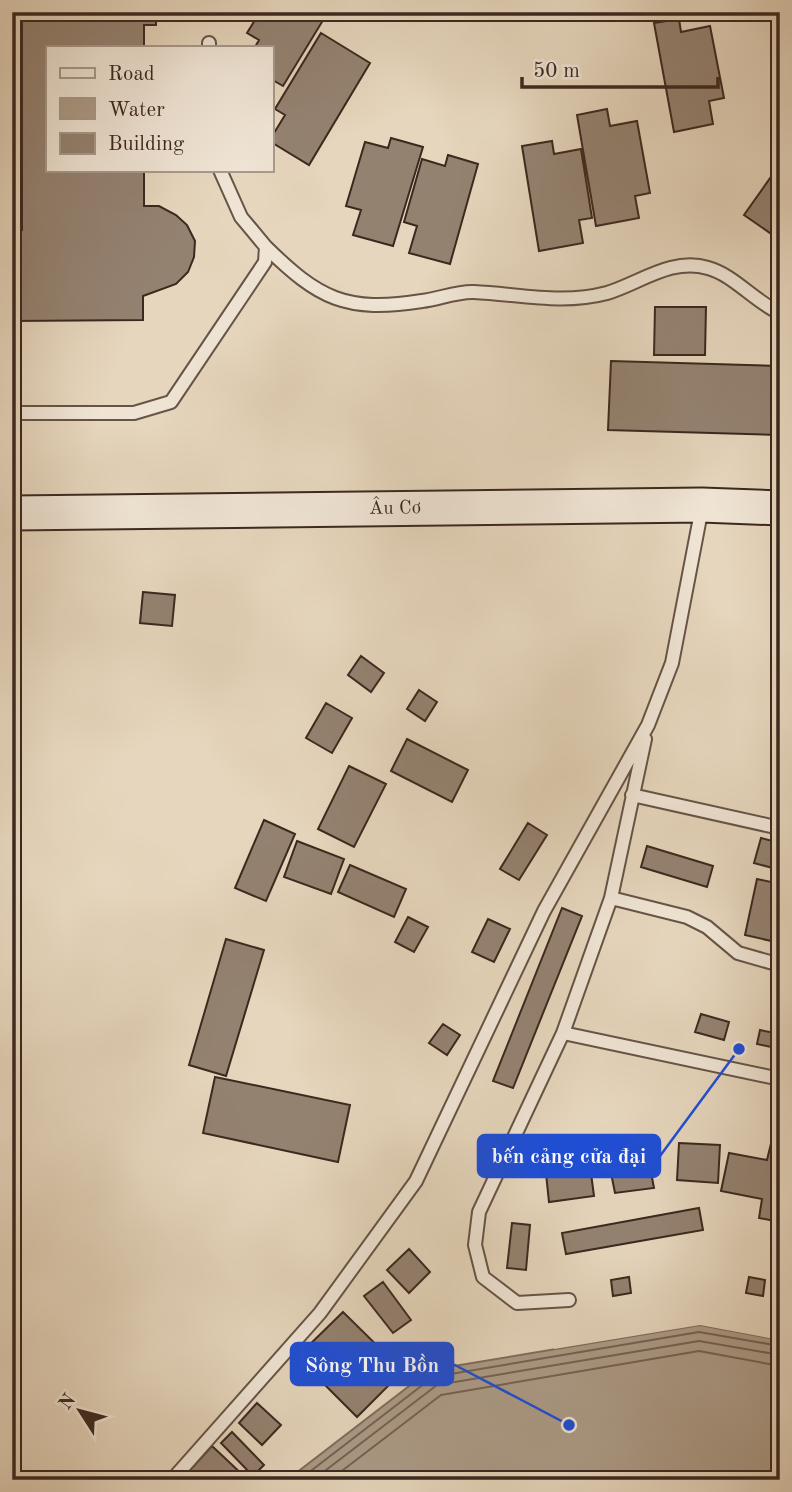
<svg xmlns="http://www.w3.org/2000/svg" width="792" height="1492" font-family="'Old Standard TT',serif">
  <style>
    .water { fill: #ac9b87; stroke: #7f6d5d; stroke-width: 2 }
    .pier { fill: #e6d6bd }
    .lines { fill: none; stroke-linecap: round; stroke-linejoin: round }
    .shore { stroke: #746253; stroke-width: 2 }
    .building { fill: #948271; stroke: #3c281f; stroke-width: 2 }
    .lane-casing { stroke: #665446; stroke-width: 16 }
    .secondary-casing { stroke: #3c281f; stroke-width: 37 }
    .lane { stroke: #efe4d4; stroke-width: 12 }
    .secondary { stroke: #efe4d4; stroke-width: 33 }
    .labels { text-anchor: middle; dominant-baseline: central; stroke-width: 5; stroke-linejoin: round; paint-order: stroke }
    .street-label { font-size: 19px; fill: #3c281f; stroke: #efe4d4 }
    .leader { fill: none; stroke: #1d4ed8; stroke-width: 2.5 }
    .callout-dot { fill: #1d4ed8; stroke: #efe4d4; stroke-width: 2.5 }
    .callout { fill: #1d4ed8; stroke: #1d4ed8; stroke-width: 2.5 }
    .callout-label { font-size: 21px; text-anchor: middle; font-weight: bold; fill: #fff }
  </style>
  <rect width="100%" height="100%" fill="#e6d6bd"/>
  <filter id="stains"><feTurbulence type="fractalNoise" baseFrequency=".00286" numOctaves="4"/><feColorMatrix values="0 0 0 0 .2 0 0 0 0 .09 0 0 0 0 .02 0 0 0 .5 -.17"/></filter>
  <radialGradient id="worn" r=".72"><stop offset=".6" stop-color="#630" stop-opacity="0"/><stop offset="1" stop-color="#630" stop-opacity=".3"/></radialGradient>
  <path class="water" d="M700 1325 780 1340V1480H287L430 1370Z"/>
  <path class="pier" d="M699 1321 780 1336V1340L700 1325 554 1349 553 1345Z"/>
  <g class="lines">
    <path class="shore" d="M299 1480 433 1377 699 1332 780 1346
      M313 1480 437 1385 699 1341 780 1355
      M330 1480 441 1395 699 1351 780 1366"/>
  </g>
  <path class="building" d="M22 12H156V25H144V47H47V170H144V206H159L176 215 187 225 195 241 194 257 188 272 176 284 143 296V320L12 321V230H22Z
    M260 12H328L283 86 271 79V47H255L259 40 247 33Z
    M679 19 681 32 710 26 724 98 709 101 713 124 674 132 654 23Z
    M321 33 370 63 309 165 271 142V138L285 115 275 109Z
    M607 109 610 126 637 121 650 193 635 196 639 218 596 226 577 115Z
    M391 138 423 147 393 246 353 235 361 210 346 206 365 142 388 148Z
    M552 141 554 154 581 149 592 218 579 220 583 243 539 251 522 146Z
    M448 155 478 164 450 264 409 253 417 226 404 222 422 159 445 166Z
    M780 164V240L744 215Z
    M655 307H706L705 355H654Z
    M611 361 780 366V435L608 430Z
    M143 592 175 595 172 626 140 623Z
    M361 656 384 673 371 692 348 675Z
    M419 690 437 702 425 721 407 709Z
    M326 703 352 718 332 753 306 738Z
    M407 739 468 770 452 802 391 771Z
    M349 766 386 784 354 847 318 829Z
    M264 820 295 834 266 901 235 888Z
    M528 823 547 835 519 880 500 869Z
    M761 838 780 843V870L754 863Z
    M297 841 344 859 331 894 284 877Z
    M647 846 713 866 707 887 641 867Z
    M350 865 406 889 394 917 338 892Z
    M757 879 780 884V943L745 935Z
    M562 908 582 916 513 1088 493 1081Z
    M408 917 428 927 414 952 395 942Z
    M488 919 510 929 494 962 472 952Z
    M226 939 264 950 226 1076 189 1065Z
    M701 1014 729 1022 724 1040 695 1032Z
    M443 1024 460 1035 447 1055 429 1043Z
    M760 1030 780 1034V1049L757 1044Z
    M215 1077 350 1105 338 1162 203 1133Z
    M773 1135 780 1136V1222L759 1218 762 1199 721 1191 729 1153 767 1160Z
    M679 1143 720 1145 718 1183 677 1180Z
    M646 1147 654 1188 615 1193 607 1153Z
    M589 1158 594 1196 549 1202 545 1164Z
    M699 1208 703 1230 566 1254 562 1233Z
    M512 1223 530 1225 526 1270 507 1268Z
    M409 1249 430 1272 409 1293 387 1270Z
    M629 1277 631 1293 613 1296 611 1280Z
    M749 1277 765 1280 763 1296 746 1293Z
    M383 1282 411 1320 393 1333 364 1296Z
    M343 1312 403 1371 357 1417 297 1357Z
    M257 1403 281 1425 262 1445 239 1423Z
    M232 1432 264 1465 253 1476 221 1443Z
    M212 1446 245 1477 242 1480H200L190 1470Z"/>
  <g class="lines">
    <g class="lane-casing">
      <path id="lane" d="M209 47V43
        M266 247C319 299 346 313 422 301 439 299 458 291 474 292 519 294 562 305 607 293 640 283 672 257 708 268 734 275 755 302 780 313
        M12 413H134L171 402 265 262 266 247 241 217 220 170
        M632 795 780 828
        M611 898 687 917 707 927 738 953 780 965
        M563 1033 780 1079
        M569 1300 517 1303 483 1277 475 1245 479 1212 563 1033 611 898 645 739
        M172 1480 320 1313 416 1181 544 911 648 725 672 663 702 507"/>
    </g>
    <g class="secondary-casing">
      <g id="secondary">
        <path id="s1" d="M12 513 702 505 780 508"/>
      </g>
    </g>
    <use href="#lane" class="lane"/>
    <use href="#secondary" class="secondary"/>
  </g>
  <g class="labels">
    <g class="street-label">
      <text stroke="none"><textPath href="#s1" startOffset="383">Âu Cơ</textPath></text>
    </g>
  </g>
  <path class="leader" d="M739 1049L660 1156M569 1425L453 1364"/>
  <g class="callout-dot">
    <circle cx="739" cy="1049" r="7"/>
    <circle cx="569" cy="1425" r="7"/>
  </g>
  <g class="callout">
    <rect x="478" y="1135" width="182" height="42" rx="7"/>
    <rect x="291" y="1343" width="162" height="42" rx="7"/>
  </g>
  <g class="callout-label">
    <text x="569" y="1163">bến cảng cửa đại</text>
    <text x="372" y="1372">Sông Thu Bồn</text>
  </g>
  <rect width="792" height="1492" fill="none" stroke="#e6d6bd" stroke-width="42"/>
  <rect x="14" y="14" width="764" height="1464" fill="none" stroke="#3c281f" stroke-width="3.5"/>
  <rect x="21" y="21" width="750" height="1450" fill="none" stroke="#3c281f" stroke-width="2"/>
  <rect x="46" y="46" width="228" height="126" fill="#efe4d4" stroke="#a7998c" stroke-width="2"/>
  <rect x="60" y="68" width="35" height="10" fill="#efe4d4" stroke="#a7998c" stroke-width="2"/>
  <text x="108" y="80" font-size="21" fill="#3c281f">Road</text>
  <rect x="60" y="98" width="35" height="21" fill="#ac9b87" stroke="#a7998c" stroke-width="2"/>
  <text x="108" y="116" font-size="21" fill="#3c281f">Water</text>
  <rect x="60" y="133" width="35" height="21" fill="#948271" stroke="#a7998c" stroke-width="2"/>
  <text x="108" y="150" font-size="21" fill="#3c281f">Building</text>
  <g transform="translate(80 1411) rotate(306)" stroke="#efe4d4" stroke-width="5" paint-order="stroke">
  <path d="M0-5L12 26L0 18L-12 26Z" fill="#3c281f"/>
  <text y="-10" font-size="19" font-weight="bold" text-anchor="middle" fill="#3c281f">N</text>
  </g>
  <path d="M522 77v10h196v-10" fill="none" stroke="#3c281f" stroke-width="3.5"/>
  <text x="533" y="77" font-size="21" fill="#3c281f" stroke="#efe4d4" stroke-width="5" paint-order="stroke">50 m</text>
  <rect width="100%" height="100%" filter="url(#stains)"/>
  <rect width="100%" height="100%" fill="url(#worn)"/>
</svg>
